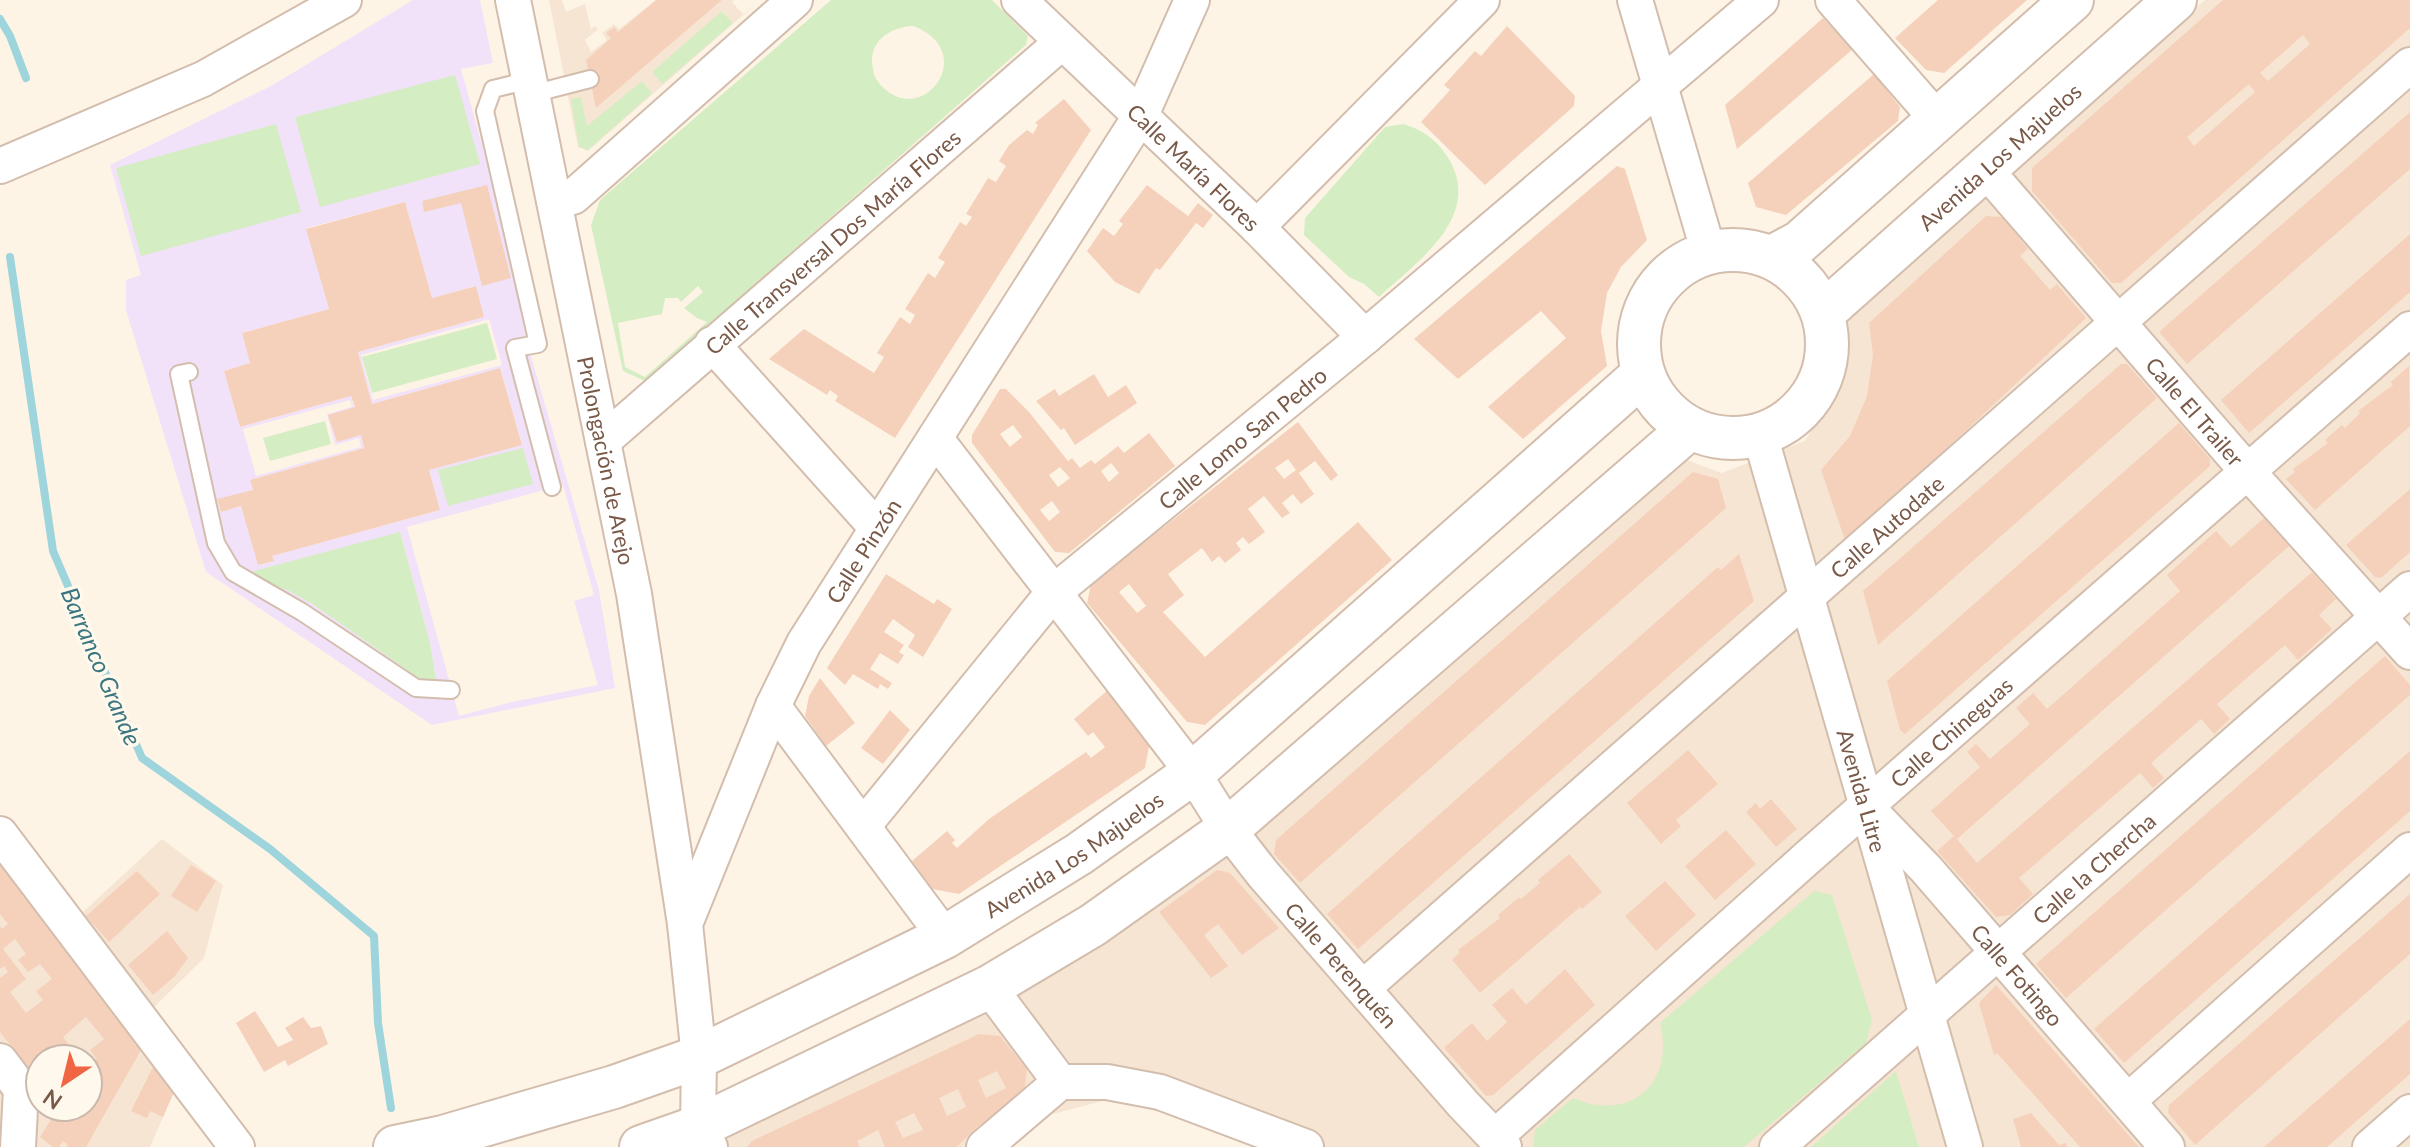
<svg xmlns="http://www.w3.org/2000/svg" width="2410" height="1147" font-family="Lato,sans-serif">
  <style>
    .residential { fill: #f6e5d3; fill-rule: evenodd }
    .education { fill: #f1e2fa; fill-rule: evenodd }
    .green { fill: #d5edc2; fill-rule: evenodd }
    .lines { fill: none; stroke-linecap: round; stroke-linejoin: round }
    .stream { stroke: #9ed4dc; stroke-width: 8 }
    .building { fill: #f5d1bb; fill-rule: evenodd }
    .service-casing { stroke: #d3bdad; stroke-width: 20 }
    .minor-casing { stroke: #d3bdad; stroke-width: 38 }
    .tertiary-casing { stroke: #d3bdad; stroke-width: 46 }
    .service { stroke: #fff; stroke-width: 16 }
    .minor { stroke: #fff; stroke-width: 34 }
    .tertiary { stroke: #fff; stroke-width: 42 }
    .labels { text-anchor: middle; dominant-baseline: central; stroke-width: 7; stroke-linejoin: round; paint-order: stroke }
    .street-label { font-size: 22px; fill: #795948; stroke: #fff8ed }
    .water-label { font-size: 24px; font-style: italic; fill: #3a767f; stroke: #fff8ed }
  </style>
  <rect width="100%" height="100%" fill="#fef4e6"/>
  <path class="residential" d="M549 0H562L566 12 585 4 591 29 595 26 598 29 585 40 591 52 607 40 602 33 614 24 619 29 656 0 618 32 613 27 607 33 611 38 587 60 597 107 722 0H734L732 2 743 14 760 0 588 151 578 147ZM723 11 733 23 662 83 652 72ZM643 82 652 93 580 143 572 99 581 98 587 127Z
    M2205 0H2410V1147H1919L1896 1072 1811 1147H1269L1114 1098 1034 1119 1002 1147H695L937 1032 1681 458 1722 473 1805 441 1843 378 1849 303Z
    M162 839 223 885 204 958 133 1028 177 1085 150 1147H0V862L57 936ZM40 1059H88V1107H40Z"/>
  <path class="education" d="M413 0H480L493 63 461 69 499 206 528 346 599 590 615 688 432 725 206 572 126 310V280L141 275 110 165 271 86ZM405 202 432 298 475 286 484 317 358 352 372 404 500 368 522 444 429 470 440 510 272 556 273 561 259 565 241 506 221 512 217 500 253 490 250 480 364 448 351 396 240 427 224 371 250 363 242 333 329 309 307 228ZM489 319 502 365 373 400 361 355ZM350 400 352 407 327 414 335 445 359 438 361 447 256 476 243 429ZM563 485 594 595 574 601 598 685 512 702 459 716 407 527ZM400 532 430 643 436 679H420L311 603 285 589 268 584Z"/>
  <path class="green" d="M831 0H992L1028 36 1026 45 645 381 623 371 591 225 600 200ZM913 26C978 50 927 124 886 90 880 85 874 78 873 69 867 42 890 27 913 26ZM698 286 703 292 684 308 697 318 707 322 645 377 625 367 618 323 662 314 665 298H678L681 302Z
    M722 11 733 23 662 84 652 72Z
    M455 75 480 164 320 207 295 117Z
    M642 81 652 93 588 150 579 147 571 99 581 97 587 126Z
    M276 124 301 212 141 256 116 168Z
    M1403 124C1426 131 1438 141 1450 161 1482 219 1415 263 1379 297L1364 284 1349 277 1304 235 1305 218 1385 127Z
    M487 323 497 359 372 393 362 357Z
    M325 421 331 444 270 461 263 438Z
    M523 448 533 484 448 506 438 470Z
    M400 532 430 643 436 679 429 682 420 679 311 603 285 589 268 584 247 573Z
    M1814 891 1832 895 1872 1020 1866 1043 1744 1147H1533L1535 1130 1573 1098C1631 1123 1675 1083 1660 1023Z
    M1896 1071 1919 1147H1811Z"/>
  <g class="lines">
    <path class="stream" d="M0 19 10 36 26 78
      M10 257 53 551 142 758 270 849 374 936 378 1023 391 1108"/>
  </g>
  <path class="building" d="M656 0H722L596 108 586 60 611 38 606 33 614 27 618 32Z
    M1938 0H2027L1944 73 1926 70 1895 38Z
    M2223 0H2410V28L2121 283H2112L2032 191V168ZM2303 35 2310 44 2268 81 2260 73ZM2249 84 2255 92 2194 146 2187 137Z
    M1823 18 1853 49 1737 149 1725 105Z
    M1507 26 1575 96 1574 106 1485 185 1421 122 1450 90 1444 85 1475 51 1481 56Z
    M1874 74 1900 107 1898 121 1786 215 1756 207 1748 183Z
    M1064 99 1091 130 895 438 835 401 838 396 830 390 827 395 769 359 804 329 874 373 884 357 877 353 900 317 910 324 915 315 905 309 928 273 935 278 945 262 938 258 960 222 966 226 972 217 966 214 988 178 996 182 1006 166 999 161 1009 145 1027 130 1033 134 1038 125 1035 123Z
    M2410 112V169L2187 364 2159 332Z
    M1617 166 1625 169 1647 240 1621 267 1607 293 1601 331 1607 366 1523 439 1488 407 1566 338 1541 311 1458 379 1414 339Z
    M487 185 511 278 482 286 461 203 424 212 422 201Z
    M1147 185 1188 216 1198 203 1213 215 1203 228 1196 223 1160 270 1156 268 1139 294 1115 282 1087 251 1103 228 1114 236 1123 224 1119 221Z
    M405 202 432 298 476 286 484 317 358 352 372 404 500 368 522 445 429 470 440 510 272 556 274 561 258 565 241 506 221 512 217 499 253 490 250 480 364 448 361 435 337 442 328 415 355 407 351 396 240 427 224 371 250 363 242 333 329 309 306 229Z
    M1986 216 2002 217 2028 249 2020 256 2050 290 2057 284 2086 318 1846 543 1821 470 1850 436 1867 396 1873 355 1869 323Z
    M2410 234V292L2249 433 2221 400Z
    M2121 364H2127L2157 398 1878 645 1863 591Z
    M2409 366 2410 426 2315 510 2286 479 2295 472 2293 469 2328 443 2325 440 2342 425 2345 428 2360 413 2358 411 2393 385 2391 382Z
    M1094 374 1108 397 1126 385 1137 403 1075 445 1064 428 1061 430 1036 401 1055 389 1059 396Z
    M1000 389H1006L1029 412 1068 461 1072 458 1080 468 1091 460 1095 464 1118 446 1124 453 1149 433 1175 466 1069 553 1055 552 972 443V435ZM1013 425 1022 437 1010 447 1000 434ZM1111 463 1119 473 1109 482 1101 471ZM1060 467 1070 478 1058 487 1049 475ZM1052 501 1060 512 1049 521 1040 510Z
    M1298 422 1338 475 1331 481 1315 461 1299 473 1314 494 1301 504 1293 494 1282 503 1290 513 1282 518 1264 496 1248 509 1265 532 1249 544 1243 537 1236 543 1241 550 1225 563 1219 556 1212 562 1202 548 1168 574 1184 595 1163 612 1205 657 1358 522 1392 560 1205 725 1187 722 1087 603 1091 584ZM1288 459 1296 470 1284 479 1275 468ZM1129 584 1146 606 1137 613 1119 592Z
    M2179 423 2210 459V466L1905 734 1900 730 1887 681Z
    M1693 472 1718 479 1726 508 1300 883 1274 854 1276 840Z
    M2410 489V552L2381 578 2375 577 2346 545Z
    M2264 518 2289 546 1957 839 1977 863 2312 572 2336 599 2319 615 2332 629 2298 660 2285 645 2217 704 2230 719 2214 734 2201 719 2151 763 2164 778 2153 788 2140 773 2019 878 2033 894 2010 915 1996 917 1937 851 1954 836 1931 811 1980 767 1967 752 1976 744 1990 759 2030 724 2016 708 2033 693 2047 709 2180 591 2167 575 2216 531 2231 547Z
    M1739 554 1754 601 1358 949 1327 914 1718 567 1721 570Z
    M886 574 934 604 937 599 952 609 923 657 908 647 915 635 893 619 884 632 904 645 899 652 904 655 898 664 880 653 870 669 892 683 888 689 880 684 878 689 853 674 845 685 827 668Z
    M2385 656 2410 685V695L2066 998 2036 964Z
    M820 678 855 723 826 746 805 716 809 696Z
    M1108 690 1150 741 1145 768 959 894 932 889 912 861 947 831 955 840 952 843 957 848 989 819 1086 752 1091 758 1105 747 1093 732 1088 736 1074 719Z
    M890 710 910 730 883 764 861 748Z
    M1688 750 1718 784 1676 820 1681 826 1661 844 1627 803Z
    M2410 751V811L2124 1063 2094 1029Z
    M1771 799 1797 829 1776 847 1746 812 1756 803 1760 809Z
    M1726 830 1756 864 1715 900 1685 866Z
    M1569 854 1602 892 1582 909 1580 907 1480 993 1452 960 1460 952 1458 950 1500 918 1498 915 1519 897 1521 899 1540 883 1538 880Z
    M0 862 145 1043 86 1147H66L68 1145 63 1141 59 1147H53L40 1137 59 1107H88V1065L96 1058 90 1050 104 1039 86 1017 63 1037 80 1059H70L67 1055 62 1059H40V1083L0 1032V978L8 972 4 966 0 969V926L2 929 8 924 0 914ZM15 939 26 954 18 960 28 972 40 964 52 979 36 991 43 1000 26 1013 10 992 26 979 3 949Z
    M191 865 216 881 197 912 171 896Z
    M1217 870 1230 873 1279 928 1242 955 1218 924 1204 935 1228 966 1211 978 1159 912Z
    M137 871 160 894 109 942 86 916Z
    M1665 881 1696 915 1656 951 1625 916Z
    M2410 894V954L2195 1145 2168 1113 2169 1105Z
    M167 931 188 958 174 977 153 995 128 965Z
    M1565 969 1595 1005 1493 1095 1486 1096 1444 1048 1472 1023 1487 1041 1507 1022 1492 1005 1512 988 1526 1005Z
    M1996 985 2139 1147H2080L1997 1053 1994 1055 1979 1003Z
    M255 1011 278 1047 293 1040 285 1028 303 1017 311 1028 321 1026 328 1044 288 1066 285 1060 264 1072 236 1023Z
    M2410 1019V1074L2327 1147H2264Z
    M979 1034 1000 1036 1027 1069 1024 1093 976 1128 957 1147H885L878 1130 857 1141 860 1147H747L752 1141ZM997 1071 1006 1088 986 1098 978 1080ZM958 1089 966 1107 947 1116 939 1098ZM914 1113 923 1130 903 1138 895 1122Z
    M156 1061 177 1085 163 1117 150 1111 147 1118 131 1111Z
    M2031 1113 2059 1145 2066 1143 2067 1147H2021L2013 1119Z"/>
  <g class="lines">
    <g class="service-casing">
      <path id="service" d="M530 80 493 89 485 111 538 344 515 348 552 487
        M532 94 590 79
        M189 372 179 374 216 543 233 572 302 612 416 688 451 690"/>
    </g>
    <g class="minor-casing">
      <g id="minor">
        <path id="s1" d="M513 0 634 594 685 924"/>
        <path id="s2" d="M1019 0 1257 227 1365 337"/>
        <path d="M1635 0 1708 250"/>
        <path d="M1833 0 1937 119"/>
        <path d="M0 166 203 79 344 0"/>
        <path id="s3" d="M1984 168 2248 472 2410 652"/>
        <path d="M554 200 573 197 795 0"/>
        <path d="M1257 227 1482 0"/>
        <path d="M712 344 877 528"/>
        <path id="s4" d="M1760 435 1965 1147"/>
        <path id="s5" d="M935 438 1193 773 1228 829 1263 874 1463 1104 1504 1147"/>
        <path id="s6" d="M603 441 1062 42"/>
        <path d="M773 706 945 937"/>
        <path id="s7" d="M1869 810 1926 869 2167 1147"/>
        <path id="s8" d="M864 825 1053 593 1365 337 1761 0"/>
        <path d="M0 834 237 1147"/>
        <path d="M989 987 1060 1082"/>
        <path id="s9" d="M1363 988 2410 65"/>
        <path d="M0 1061 21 1089 18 1147"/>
        <path d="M2128 1101 2410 850"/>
        <path id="s10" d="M1495 1137 1807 858 2410 329"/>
        <path id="s11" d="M710 1147 698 1127 699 1057 685 924 773 706 804 643 1141 115 1192 0"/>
        <path d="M984 1147 1060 1082H1107L1160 1092 1306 1147"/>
        <path id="s12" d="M1777 1147 2410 589"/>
        <path d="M2370 1147 2410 1112"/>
      </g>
    </g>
    <g class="tertiary-casing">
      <g id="tertiary">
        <circle cx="1733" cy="344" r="94"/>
        <path d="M1772 257 1800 242 2072 0"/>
        <path id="s13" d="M1823 313 2175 0"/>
        <path id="s14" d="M395 1147 443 1137 614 1087 699 1057 945 937 1079 854 1193 773 1643 374"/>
        <path d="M641 1147 698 1127 989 987 1093 925 1228 829 1690 428"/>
      </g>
    </g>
    <use href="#service" class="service"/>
    <use href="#minor" class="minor"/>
    <use href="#tertiary" class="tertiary"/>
  </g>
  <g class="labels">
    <g class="street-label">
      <text stroke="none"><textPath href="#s13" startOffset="236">Avenida Los Majuelos</textPath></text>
      <text stroke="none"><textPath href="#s2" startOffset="242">Calle María Flores</textPath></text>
      <text stroke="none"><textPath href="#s6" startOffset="304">Calle Transversal Dos María Flores</textPath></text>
      <text stroke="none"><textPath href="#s3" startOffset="322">Calle El Trailer</textPath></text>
      <text stroke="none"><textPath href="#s8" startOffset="544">Calle Lomo San Pedro</textPath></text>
      <text stroke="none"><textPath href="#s1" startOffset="470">Prolongación de Arejo</textPath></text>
      <text stroke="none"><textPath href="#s9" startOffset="698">Calle Autodate</textPath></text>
      <text stroke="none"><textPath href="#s11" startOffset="642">Calle Pinzón</textPath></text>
      <text stroke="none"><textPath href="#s10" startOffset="610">Calle Chineguas</textPath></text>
      <text stroke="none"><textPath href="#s4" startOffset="370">Avenida Litre</textPath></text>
      <text stroke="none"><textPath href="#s14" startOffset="744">Avenida Los Majuelos</textPath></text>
      <text stroke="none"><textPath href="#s12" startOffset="422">Calle la Chercha</textPath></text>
      <text stroke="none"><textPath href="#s5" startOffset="666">Calle Perenquén</textPath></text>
      <text stroke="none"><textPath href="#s7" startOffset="222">Calle Fotingo</textPath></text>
    </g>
    <g class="water-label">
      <text transform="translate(102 666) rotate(67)">Barranco Grande</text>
    </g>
  </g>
  <g transform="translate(64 1083) rotate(215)"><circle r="38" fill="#fff8ed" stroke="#c9b8ab" stroke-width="2"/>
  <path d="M0-6L14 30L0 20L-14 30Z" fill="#f06542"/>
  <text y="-12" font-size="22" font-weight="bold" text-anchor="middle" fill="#795948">N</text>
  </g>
</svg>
